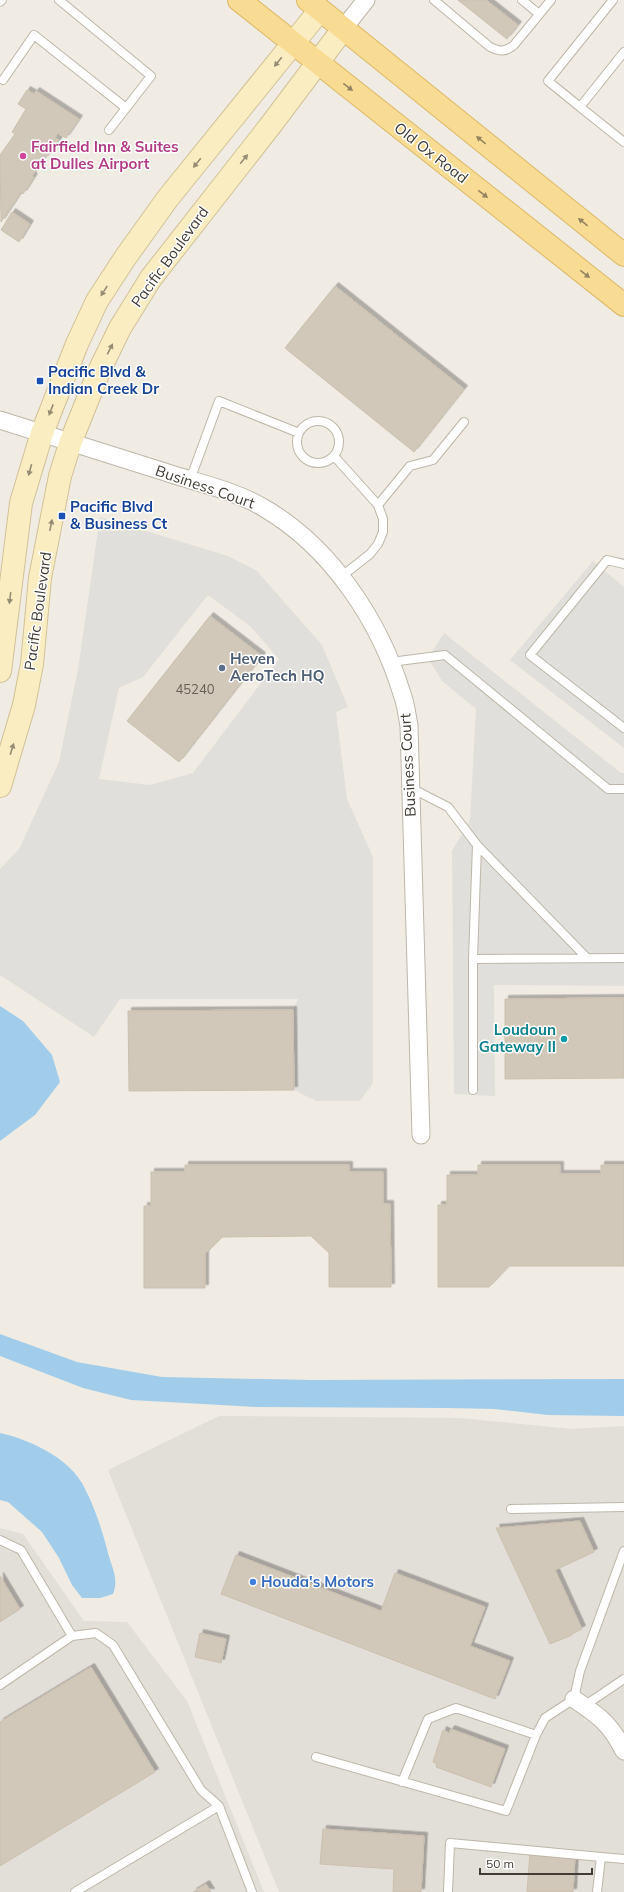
<svg xmlns="http://www.w3.org/2000/svg" width="624" height="1892" font-family="Mulish,sans-serif">
<style>
.industrial{fill:#e2ded8}
.parking{fill:#e1dfdb;fill-rule:evenodd}
.water{fill:#a1cdeb}
.building{fill:#d1c8b9;stroke:#ccc0ad;filter:url(#shadow)}
.lines{fill:none;stroke-linecap:round;stroke-linejoin:round}
.service-casing{stroke:#beb7a9;stroke-width:10}
.minor-casing{stroke:#beb7a9;stroke-width:19}
.secondary-casing{stroke:#d2c197;stroke-width:24}
.primary-casing{stroke:#dcb865;stroke-width:24}
.service{stroke:#fff;stroke-width:8}
.minor{stroke:#fff;stroke-width:17}
.secondary{stroke:#fbedc2;stroke-width:22}
.primary{stroke:#f9dc94;stroke-width:22}
.oneway{fill:#958c74}
.oneway2{fill:#94845f}
.hotel-dot{fill:#d1479c;stroke:#fff;stroke-width:1.5}
.transit-dot{fill:#1a4fb4;stroke:#fff;stroke-width:1.5}
.service-dot{fill:#5c6f8a;stroke:#fff;stroke-width:1.5}
.culture-dot{fill:#0f9aa8;stroke:#fff;stroke-width:1.5}
.shop-dot{fill:#3f7fe0;stroke:#fff;stroke-width:1.5}
.labels{text-anchor:middle;stroke-width:3;stroke-linejoin:round;paint-order:stroke}
.number-label{font-size:13px;fill:#665f55}
.hotel-label{font-size:15px;font-weight:bold;fill:#b23c85;stroke:#fff;text-anchor:start}
.street-label{font-size:15px;fill:#423c34;stroke:#fff}
.transit-label{font-size:15px;font-weight:bold;fill:#164399;stroke:#fff;text-anchor:start}
.service-label{font-size:15px;font-weight:bold;fill:#4e5e75;stroke:#fff;text-anchor:start}
.culture-label{font-size:15px;font-weight:bold;fill:#0d838f;stroke:#fff;text-anchor:end}
.shop-label{font-size:15px;font-weight:bold;fill:#366cbe;stroke:#fff;text-anchor:start}
</style>
<defs>
<filter id="shadow"><feDropShadow dx="3.5" dy="-3.5" stdDeviation="0" flood-color="#0004"/></filter>
</defs>
<rect width="100%" height="100%" fill="#f0ece3"/>
<path class="industrial" d="M 219,1416 L 460,1418 L 572,1429 L 624,1426 L 624,1892 L 279,1892 L 108,1470 Z
M 0,1528 L 23,1534 L 84,1621 L 127,1622 L 187,1701 L 264,1892 L 0,1892 Z"/>
<path class="parking" d="M 100,517 L 228,556 L 257,571 L 322,645 L 348,707 L 336,712 L 347,799 L 373,857 L 373,1083 L 360,1101 L 316,1101 L 294,1090 L 293,1010 L 298,999 L 120,999 L 94,1037 L 0,975 L 0,869 L 19,849 L 59,762 L 78,669 ZM 208,595 L 250,626 L 279,659 L 193,773 L 150,785 L 99,779 L 119,688 L 143,677 Z
M 593,561 L 624,587 L 624,748 L 510,660 Z
M 444,633 L 621,773 L 624,773 L 624,986 L 494,985 L 495,1096 L 454,1094 L 452,851 L 470,820 L 476,709 L 442,681 L 428,658 Z"/>
<path class="water" d="M 0,1006 L 23,1021 L 52,1055 L 60,1082 L 35,1115 L 0,1141 Z
M 0,1334 L 77,1362 L 162,1377 L 312,1380 L 624,1379 L 624,1416 L 548,1415 L 494,1409 L 447,1408 L 256,1407 L 131,1400 L 83,1388 L 0,1356 Z
M 0,1433 C 28,1439 67,1457 82,1483 C 94,1505 102,1529 108,1553 C 112,1568 119,1579 113,1594 L 100,1598 L 82,1598 L 72,1585 L 59,1558 L 42,1532 L 8,1502 L 0,1500 Z"/>
<path class="building" d="M 458,0 L 486,0 L 518,25 L 507,39 Z
M 27,90 L 34,94 L 36,91 L 79,119 L 66,138 L 58,133 L 55,138 L 59,140 L 48,156 L 46,155 L 32,176 L 34,177 L 23,194 L 21,192 L 1,222 L 0,155 L 15,134 L 12,132 L 26,109 L 18,104 Z
M 12,212 L 30,224 L 19,242 L 1,230 Z
M 335,286 L 464,389 L 414,452 L 285,348 Z
M 210,616 L 262,656 L 179,762 L 127,721 Z
M 624,998 L 624,1078 L 505,1079 L 505,999 Z
M 293,1010 L 294,1090 L 129,1091 L 128,1011 Z
M 185,1165 L 349,1165 L 349,1172 L 383,1172 L 383,1204 L 390,1204 L 391,1287 L 329,1287 L 329,1253 L 311,1236 L 222,1237 L 205,1254 L 205,1288 L 144,1288 L 144,1206 L 151,1206 L 151,1172 L 185,1172 Z
M 478,1165 L 560,1165 L 560,1174 L 601,1174 L 601,1165 L 624,1165 L 624,1266 L 509,1266 L 489,1287 L 438,1287 L 438,1205 L 447,1205 L 447,1175 L 478,1175 Z
M 580,1521 L 594,1552 L 555,1570 L 582,1629 L 572,1634 L 572,1635 L 550,1644 L 496,1528 Z
M 236,1555 L 381,1611 L 395,1573 L 485,1607 L 470,1646 L 510,1661 L 495,1699 L 221,1594 Z
M 0,1576 L 20,1609 L 0,1622 Z
M 200,1633 L 226,1639 L 221,1663 L 195,1657 Z
M 91,1667 L 155,1772 L 0,1866 L 0,1722 Z
M 451,1729 L 505,1749 L 491,1787 L 436,1767 L 437,1764 L 433,1762 L 443,1730 L 449,1733 Z
M 323,1829 L 424,1836 L 421,1892 L 393,1892 L 394,1869 L 320,1864 Z
M 530,1853 L 575,1856 L 573,1892 L 527,1892 Z
M 206,1884 L 211,1892 L 193,1892 Z"/>
<g class="lines">
<defs>
<path id="service" d="M 59,0 L 151,76 L 109,130
M 434,0 L 490,47 C 500,52 506,52 514,45 L 551,0
M 522,0 L 539,14
M 0,2 L 2,0
M 624,52 L 580,107 L 624,142
M 3,80 L 34,35 L 126,108
M 580,107 L 548,81 L 613,0
M297 442a21 21 0 1 1 42 0a21 21 0 1 1-42 0Z
M 334,456 L 378,505 L 383,519 L 383,532 L 378,544 L 370,554 L 342,576
M 190,480 L 219,401 L 299,433
M 378,505 L 410,466 L 433,460 L 464,422
M 624,564 L 607,560 L 530,655 L 624,728
M 391,662 L 445,655 L 608,789 L 624,789
M 411,788 L 448,807 L 477,845 L 587,958
M 473,959 L 624,958
M 473,1090 L 473,959 L 477,845
M 511,1509 L 624,1507
M 0,1540 L 21,1550 L 72,1636
M 0,1685 L 72,1636 L 96,1633 L 113,1645 L 201,1790 L 219,1806 L 252,1892
M 584,1706 L 624,1679
M 316,1757 L 506,1811 L 536,1735 L 545,1718 L 574,1699 L 580,1671 L 624,1551
M 402,1782 L 428,1719 L 456,1708 L 536,1735
M 75,1892 L 219,1806
M 448,1892 L 450,1843 L 601,1857
M 597,1892 L 601,1857 L 624,1859"/>
<path id="minor" d="M 343,29 L 366,0
M 0,420 C 55,437 110,455 165,472 C 198,483 234,490 264,508 C 331,547 380,621 402,694 C 406,704 407,715 409,726 L 421,1135
M 574,1699 C 599,1716 610,1723 624,1751"/>
<path id="secondary" d="M 0,671 L 21,503 L 42,433 L 77,344 L 97,301 L 125,258 L 168,198 L 320,10
M 0,786 L 24,705 L 32,664 L 40,578 L 60,476 L 71,441 L 100,369 L 120,328 L 151,278 L 270,126 L 343,29"/>
<path id="primary" d="M 239,0 L 624,305
M 308,0 L 624,255"/>
</defs>
<use href="#service" class="service-casing"/>
<use href="#minor" class="minor-casing"/>
<use href="#secondary" class="secondary-casing"/>
<use href="#primary" class="primary-casing"/>
<use href="#service" class="service"/>
<use href="#minor" class="minor"/>
<use href="#secondary" class="secondary"/>
<use href="#primary" class="primary"/>
</g>
<defs><path id="oneway-solid" d="M-6-.8H1V-3.2L6.5 0L1 3.2V.8H-6Z"/></defs>
<g class="oneway">
<use href="#oneway-solid" transform="translate(278 62) rotate(129)"/>
<use href="#oneway-solid" transform="translate(244 159) rotate(-51)"/>
<use href="#oneway-solid" transform="translate(197 163) rotate(129)"/>
<use href="#oneway-solid" transform="translate(104 291) rotate(123)"/>
<use href="#oneway-solid" transform="translate(110 349) rotate(-63)"/>
<use href="#oneway-solid" transform="translate(51 410) rotate(111)"/>
<use href="#oneway-solid" transform="translate(30 470) rotate(105)"/>
<use href="#oneway-solid" transform="translate(51 525) rotate(-78)"/>
<use href="#oneway-solid" transform="translate(10 598) rotate(97)"/>
<use href="#oneway-solid" transform="translate(12 749) rotate(-73)"/>
</g>
<g class="oneway2">
<use href="#oneway-solid" transform="translate(348 87) rotate(38)"/>
<use href="#oneway-solid" transform="translate(481 140) rotate(-141)"/>
<use href="#oneway-solid" transform="translate(483 194) rotate(38)"/>
<use href="#oneway-solid" transform="translate(583 222) rotate(-141)"/>
<use href="#oneway-solid" transform="translate(585 274) rotate(38)"/>
</g>
<circle class="hotel-dot" cx="23" cy="156" r="4"/>
<g class="transit-dot">
<rect x="36" y="377" width="8" height="8" rx="2"/>
<rect x="58" y="512" width="8" height="8" rx="2"/>
</g>
<circle class="service-dot" cx="222" cy="668" r="4"/>
<circle class="culture-dot" cx="564" cy="1039" r="4"/>
<circle class="shop-dot" cx="253" cy="1582" r="4"/>
<g class="labels">
<g class="number-label">
<text x="195" y="694">45240</text>
</g>
<g class="hotel-label">
<text x="31" y="152">Fairfield Inn &amp; Suites<tspan x="31" dy="17">at Dulles Airport</tspan></text>
</g>
<g class="street-label">
<text transform="translate(431 153) rotate(38)" y="5">Old Ox Road</text>
<text transform="translate(170 257) rotate(-54)" y="5">Pacific Boulevard</text>
<text transform="translate(205 487) rotate(19)" y="5">Business Court</text>
<text transform="translate(38 611) rotate(-82)" y="5">Pacific Boulevard</text>
<text transform="translate(408 765) rotate(-93)" y="5">Business Court</text>
</g>
<g class="transit-label">
<text x="48" y="377">Pacific Blvd &amp;<tspan x="48" dy="17">Indian Creek Dr</tspan></text>
<text x="70" y="512">Pacific Blvd<tspan x="70" dy="17">&amp; Business Ct</tspan></text>
</g>
<g class="service-label">
<text x="230" y="664">Heven<tspan x="230" dy="17">AeroTech HQ</tspan></text>
</g>
<g class="culture-label">
<text x="556" y="1035">Loudoun<tspan x="556" dy="17">Gateway II</tspan></text>
</g>
<g class="shop-label">
<text x="261" y="1587">Houda's Motors</text>
</g>
</g>
<path d="M480 1868v6h112v-6" fill="none" stroke="#423c34" stroke-width="2"/>
<text x="486" y="1868" font-size="12" fill="#423c34" stroke="#ffffff" stroke-width="3" paint-order="stroke">50 m</text>
</svg>
